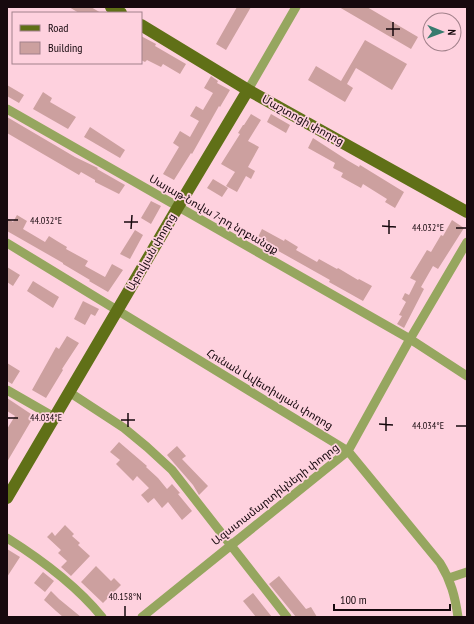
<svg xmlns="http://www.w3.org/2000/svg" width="474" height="624" font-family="'PT Sans Narrow','Noto Sans Armenian',sans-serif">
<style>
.building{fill:#cca09f}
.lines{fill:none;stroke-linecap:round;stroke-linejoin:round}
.minor{stroke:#96a65f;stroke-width:9}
.major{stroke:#607017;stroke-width:12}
.ticks{fill:none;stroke:#17090e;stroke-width:1.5}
.labels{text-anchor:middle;stroke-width:3.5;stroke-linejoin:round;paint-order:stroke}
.street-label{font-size:11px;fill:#17090e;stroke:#fed1de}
.ticks-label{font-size:10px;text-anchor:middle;fill:#17090e;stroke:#fed1de;stroke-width:3.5;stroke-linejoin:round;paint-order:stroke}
</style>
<rect width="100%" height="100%" fill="#fed1de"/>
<path class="building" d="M 69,7 L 91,7 L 101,13 L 79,13 Z
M 237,7 L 251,7 L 226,50 L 216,44 Z
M 339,7 L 367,7 L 418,37 L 411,49 Z
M 141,36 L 156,44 L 155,46 L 186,64 L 180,74 L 163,64 L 161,67 L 147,60 L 145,62 L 141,60 Z
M 365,40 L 407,64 L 392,90 L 356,68 L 347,84 L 353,88 L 345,102 L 308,80 L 316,66 L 341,81 Z
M 211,76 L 218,81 L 217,83 L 230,90 L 220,107 L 219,106 L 192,154 L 191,153 L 174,180 L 163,174 L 179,147 L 173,143 L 180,131 L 190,137 L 199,121 L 190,116 L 196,106 L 203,110 L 213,93 L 204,88 Z
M 7,85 L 24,95 L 19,103 L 7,96 Z
M 43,92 L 52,98 L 50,102 L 76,117 L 68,129 L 33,109 Z
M 251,114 L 261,120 L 248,141 L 259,147 L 248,167 L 255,171 L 251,179 L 246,176 L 237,192 L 226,186 L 235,172 L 221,164 L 240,134 L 238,133 L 243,125 L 244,125 Z
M 271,114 L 290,125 L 286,133 L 267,122 Z
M 7,117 L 75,157 L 98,168 L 97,169 L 125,185 L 119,194 L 95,182 L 95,180 L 81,172 L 79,175 L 7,133 Z
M 90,127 L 125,150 L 120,158 L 84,137 Z
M 313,138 L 347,160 L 359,167 L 360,165 L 404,192 L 395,208 L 385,202 L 387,199 L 363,184 L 361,188 L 341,177 L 343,173 L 333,168 L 335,163 L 308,148 Z
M 213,179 L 228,188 L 222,197 L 207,188 Z
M 151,201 L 161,206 L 151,224 L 141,218 Z
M 17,215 L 27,221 L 23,229 L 45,242 L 49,236 L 57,241 L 67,247 L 66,249 L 88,261 L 85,266 L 105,277 L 112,264 L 123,270 L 108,292 L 89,281 L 90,280 L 63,264 L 63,263 L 7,231 L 7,218 L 13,222 Z
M 452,220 L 464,228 L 438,269 L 433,266 L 421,287 L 424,289 L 404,328 L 397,324 L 402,316 L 399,315 L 406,302 L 402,299 L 405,293 L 409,295 L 416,281 L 410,278 L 427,250 L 431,252 L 441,235 L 443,236 Z
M 262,229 L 284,241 L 285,239 L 298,247 L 296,250 L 317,262 L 319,259 L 337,269 L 338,268 L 358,280 L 359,279 L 372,286 L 363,301 L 329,282 L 330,280 L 257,239 Z
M 135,230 L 143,235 L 130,259 L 120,254 Z
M 7,267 L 20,275 L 13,286 L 7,282 Z
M 33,281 L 59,297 L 53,308 L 27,291 Z
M 83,301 L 99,309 L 95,316 L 91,314 L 85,325 L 74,319 Z
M 67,336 L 79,343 L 62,369 L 63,370 L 46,398 L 32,390 L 56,347 L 59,349 Z
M 7,363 L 20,371 L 12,384 L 7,381 Z
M 7,398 L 34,416 L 7,462 L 7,429 L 15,416 L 7,411 Z
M 119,442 L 147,466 L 146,467 L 158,478 L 167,489 L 172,484 L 180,493 L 178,494 L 192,511 L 182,520 L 168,502 L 162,508 L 154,498 L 148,503 L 141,495 L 149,488 L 137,476 L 133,481 L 116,464 L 120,460 L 110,452 Z
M 177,446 L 186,456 L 182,459 L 208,486 L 199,495 L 193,485 L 167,455 Z
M 65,525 L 74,534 L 72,536 L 80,543 L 78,545 L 90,556 L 71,576 L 61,567 L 67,561 L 58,553 L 61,550 L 47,537 L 52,532 L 55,536 Z
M 7,549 L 20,557 L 7,577 Z
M 96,566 L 111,581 L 114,578 L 121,585 L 103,603 L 81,582 Z
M 43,572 L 54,581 L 45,592 L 34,583 Z
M 279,576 L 306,609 L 311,607 L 317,617 L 296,617 L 269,584 Z
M 51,591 L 59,599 L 81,617 L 63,617 L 56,611 L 44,600 Z
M 253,593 L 264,607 L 272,617 L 256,617 L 243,601 Z"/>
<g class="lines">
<path class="minor" d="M 248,90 L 296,7
M 7,109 L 410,339 L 467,376
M 7,243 L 348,451 L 440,563 C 451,581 455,596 458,617
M 7,390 L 54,417
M 69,392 L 124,428 L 147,447 L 172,470 L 287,617
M 7,538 C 42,560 76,585 102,617
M 449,578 L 467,572
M 142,617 L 348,451 L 410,339 L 467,242"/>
<path class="major" d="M 111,7 L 121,13
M 141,25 L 248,90 L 467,212
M 7,498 L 178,207 L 248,90"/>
</g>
<path class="ticks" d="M 386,29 L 400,29M 393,36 L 393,22M 8,220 L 18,220M 124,222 L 138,222M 382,226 L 396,227M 456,228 L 466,228M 131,229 L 132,215M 389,234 L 389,220M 8,418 L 18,418M 121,420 L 135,420M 379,424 L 393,425M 456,426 L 466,426M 128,427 L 128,413M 386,431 L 386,417M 125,616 L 125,606"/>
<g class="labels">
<g class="street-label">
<text transform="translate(303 120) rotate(29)" y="4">Մաշտոցի փողոց</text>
<text transform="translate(214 214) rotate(30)" y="4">Սայաթ-Նովա 7-րդ նրբանցք</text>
<text transform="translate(151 252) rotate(-60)" y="4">Աբովյան փողոց</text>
<text transform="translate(270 389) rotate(31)" y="4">Հունան Ավետիսյան փողոց</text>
<text transform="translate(275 494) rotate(-38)" y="4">Ազատամարտիկների փողոց</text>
</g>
</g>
<g class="ticks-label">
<text x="46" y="224">44.032°E</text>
<text x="428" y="231">44.032°E</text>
<text x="46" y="421">44.034°E</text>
<text x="428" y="429">44.034°E</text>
<text x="125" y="600">40.158°N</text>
</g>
<rect width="474" height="624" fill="none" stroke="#17090e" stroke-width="16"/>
<rect x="12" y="12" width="130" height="52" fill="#fed1de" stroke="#a2818b"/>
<rect x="20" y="25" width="20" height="6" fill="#607017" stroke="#a2818b"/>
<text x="48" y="32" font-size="12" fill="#17090e">Road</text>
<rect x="20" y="42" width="20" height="12" fill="#cca09f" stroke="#a2818b"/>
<text x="48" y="52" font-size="12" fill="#17090e">Building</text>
<g transform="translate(442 32) rotate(91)"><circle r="19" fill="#fed1de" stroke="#a2818b"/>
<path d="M0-3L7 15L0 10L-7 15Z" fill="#377b6e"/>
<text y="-6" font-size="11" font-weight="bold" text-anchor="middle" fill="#17090e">N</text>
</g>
<path d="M334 604v6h116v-6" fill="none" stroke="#17090e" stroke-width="2"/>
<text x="340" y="604" font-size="12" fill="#17090e" stroke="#fed1de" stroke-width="3" paint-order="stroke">100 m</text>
</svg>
